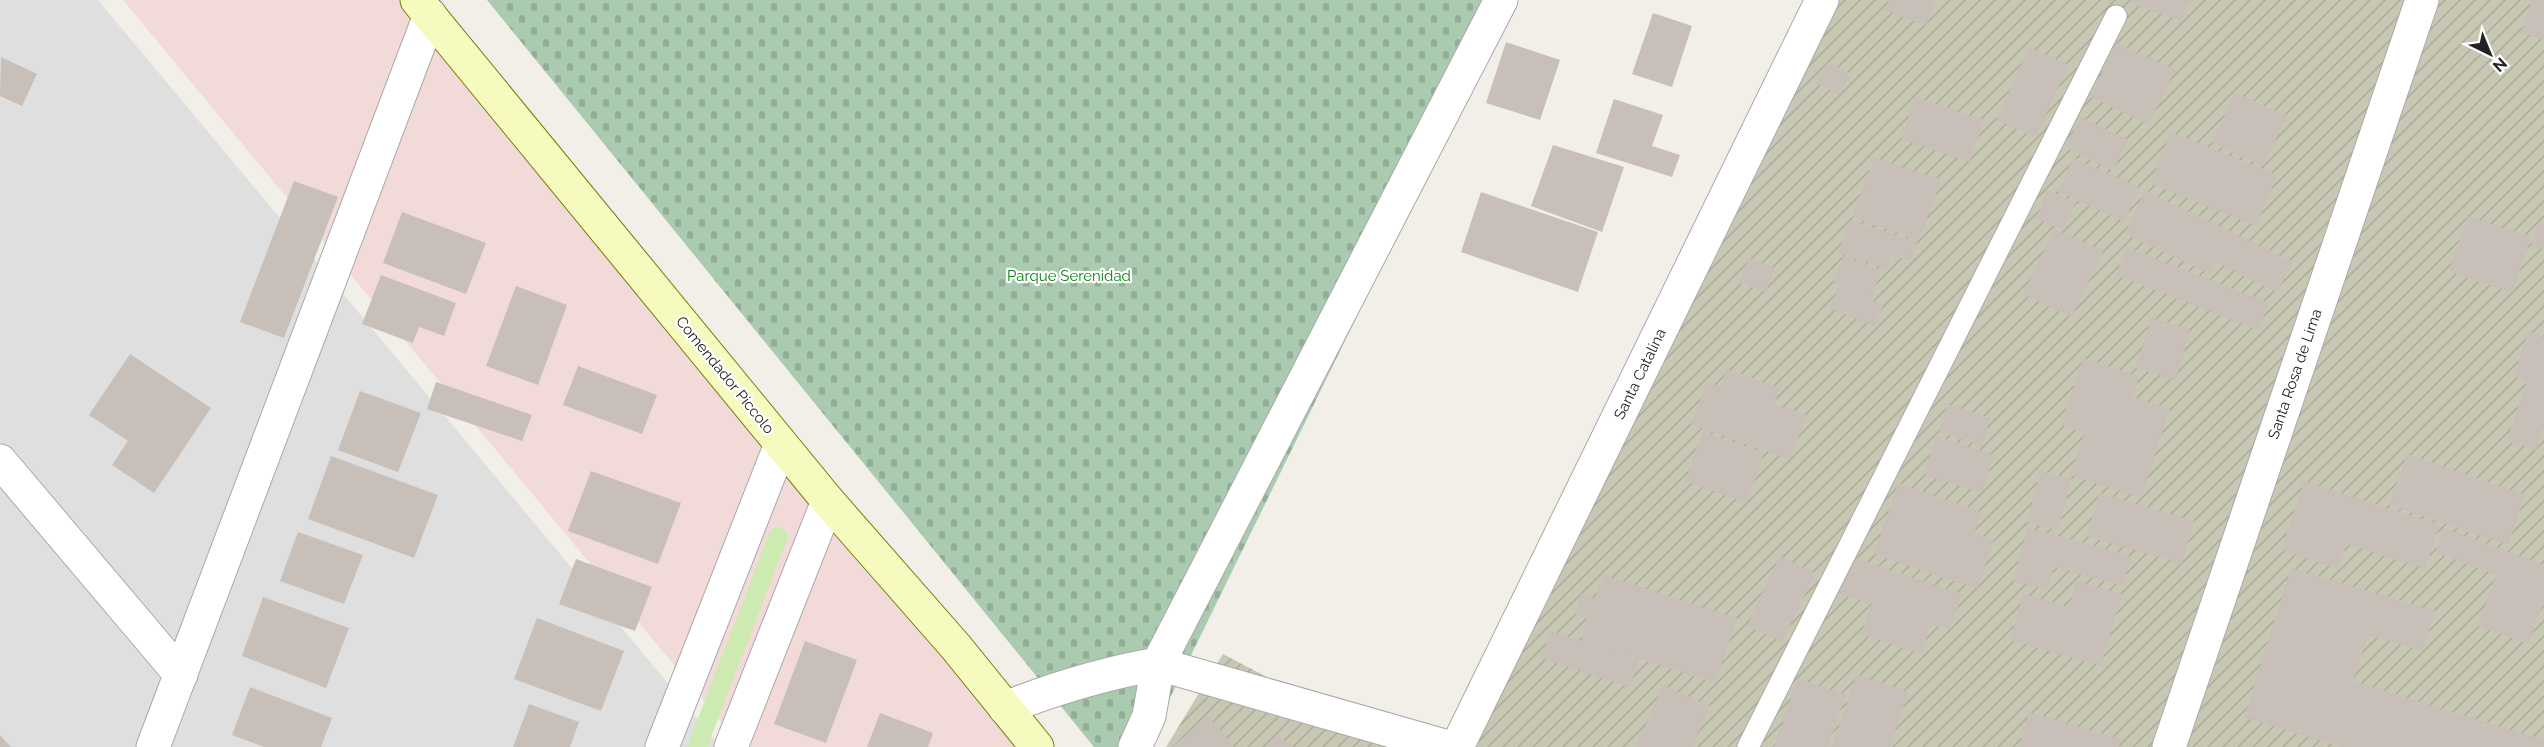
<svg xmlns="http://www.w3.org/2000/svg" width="2544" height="747" font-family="Raleway,sans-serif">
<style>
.residential{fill:#e0dfdf}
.commercial{fill:#f2dad9}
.construction{fill:url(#construction-furrows)}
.grass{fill:#cdebb0}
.cemetery{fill:url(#cemetery-stones)}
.building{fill:#c7bfb8}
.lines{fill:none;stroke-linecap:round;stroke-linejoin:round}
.lane-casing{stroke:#a9a9a9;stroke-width:23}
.street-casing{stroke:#a9a9a9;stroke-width:35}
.secondary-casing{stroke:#707d05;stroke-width:35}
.lane{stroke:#fff;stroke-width:21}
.street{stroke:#fff;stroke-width:33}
.secondary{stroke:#f7fabf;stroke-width:33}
.labels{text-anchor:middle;stroke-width:4.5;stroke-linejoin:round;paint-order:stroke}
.park-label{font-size:15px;fill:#0c8416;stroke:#fff}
.street-label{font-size:15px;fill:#222;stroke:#fff}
</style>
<defs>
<pattern id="construction-furrows" width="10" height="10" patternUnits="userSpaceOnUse" patternTransform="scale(1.5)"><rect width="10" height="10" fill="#c7c7b4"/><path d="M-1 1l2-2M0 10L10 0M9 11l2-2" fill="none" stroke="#abab9a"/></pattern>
<pattern id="cemetery-stones" width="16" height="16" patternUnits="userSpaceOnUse" patternTransform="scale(1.5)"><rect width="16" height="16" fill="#aacbaf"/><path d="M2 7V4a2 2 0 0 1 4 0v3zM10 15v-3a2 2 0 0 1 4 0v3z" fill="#92ae96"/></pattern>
</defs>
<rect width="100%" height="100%" fill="#f2efe9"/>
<path class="residential" d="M 0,0 L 98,0 L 721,747 L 0,747 Z"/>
<path class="commercial" d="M 123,0 L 410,0 L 1023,747 L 742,747 Z"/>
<path class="construction" d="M 1831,0 L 2544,0 L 2544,747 L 1451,747 Z
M 1223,654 L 1400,747 L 1166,747 Z"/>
<path class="grass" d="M 776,526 L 786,530 L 788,537 L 707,747 L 687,747 L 770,531 Z"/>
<path class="cemetery" d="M 487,0 L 1512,0 L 1146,747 L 1094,747 Z"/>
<path class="building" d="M 1889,0 L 1936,0 L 1926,26 L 1885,10 Z
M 2133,0 L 2190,0 L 2182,21 L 2132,4 Z
M 2532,0 L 2544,0 L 2544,40 L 2521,32 Z
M 1653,13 L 1692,26 L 1672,87 L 1632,74 Z
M 1506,42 L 1560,60 L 1540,120 L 1486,103 Z
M 2116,43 L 2175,70 L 2149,125 L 2091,97 Z
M 2029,47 L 2068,65 L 2036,137 L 1996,120 Z
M 1,57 L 37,74 L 22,106 L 0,96 Z
M 1827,62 L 1851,74 L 1840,95 L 1816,83 Z
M 2235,93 L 2287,116 L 2263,166 L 2212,143 Z
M 1915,97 L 1984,120 L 1970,162 L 1901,139 Z
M 1614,99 L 1663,115 L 1652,146 L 1680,155 L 1672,177 L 1596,153 Z
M 2081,117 L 2128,140 L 2113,171 L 2066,148 Z
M 2171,132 L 2277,175 L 2256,226 L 2150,183 Z
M 1553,145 L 1624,167 L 1602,232 L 1531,206 Z
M 1874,157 L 1941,180 L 1919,241 L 1852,217 Z
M 2073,158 L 2140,188 L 2124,222 L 2058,191 Z
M 294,181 L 338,197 L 284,338 L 240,322 Z
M 2048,190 L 2076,203 L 2063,230 L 2036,218 Z
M 2145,190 L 2293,262 L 2277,292 L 2216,262 L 2210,274 L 2125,234 Z
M 1481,192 L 1598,232 L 1578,292 L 1461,252 Z
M 402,212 L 486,243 L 466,294 L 383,263 Z
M 2468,216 L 2531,237 L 2512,293 L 2449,271 Z
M 1850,220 L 1917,242 L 1910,261 L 1891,256 L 1887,269 L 1838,253 Z
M 2538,224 L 2544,226 L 2544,250 L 2531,246 Z
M 2054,229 L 2103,251 L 2072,317 L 2023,294 Z
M 2126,247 L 2269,303 L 2258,330 L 2116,275 Z
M 1843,256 L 1881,270 L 1870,300 L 1883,305 L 1875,326 L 1830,309 L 1839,285 L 1833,283 Z
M 1748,258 L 1775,268 L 1766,292 L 1739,283 Z
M 381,275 L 456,303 L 444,336 L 419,327 L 413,343 L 362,324 Z
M 516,286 L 567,305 L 538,385 L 486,366 Z
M 2151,318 L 2190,329 L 2176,380 L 2136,368 Z
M 2528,332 L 2544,337 L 2544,425 L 2536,450 L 2507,441 L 2527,380 L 2514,376 Z
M 130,354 L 211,408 L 154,493 L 112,465 L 128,441 L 89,415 Z
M 2083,358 L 2139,376 L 2133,397 L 2170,409 L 2141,498 L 2070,475 L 2084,433 L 2061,425 Z
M 578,366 L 657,395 L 642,434 L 563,405 Z
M 1727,369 L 1780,388 L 1774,404 L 1807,415 L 1790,459 L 1691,425 L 1707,383 L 1721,387 Z
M 436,382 L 532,415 L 522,441 L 427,409 Z
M 360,391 L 421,413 L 398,472 L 338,450 Z
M 1947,404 L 1990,418 L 1982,446 L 1939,432 Z
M 1703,431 L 1764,453 L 1747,503 L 1685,481 Z
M 1936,436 L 1994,455 L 1982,493 L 1924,475 Z
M 2407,454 L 2525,495 L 2508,545 L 2389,505 Z
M 331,456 L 438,495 L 414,558 L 308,519 Z
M 591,471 L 681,503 L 658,564 L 568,531 Z
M 2040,471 L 2072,479 L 2058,530 L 2027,523 Z
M 2304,481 L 2440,525 L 2425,569 L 2347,544 L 2338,569 L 2281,550 Z
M 1898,483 L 1982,512 L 1974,533 L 1994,540 L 1977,589 L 1874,554 Z
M 2099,493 L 2194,521 L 2182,564 L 2087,536 Z
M 2028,528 L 2131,556 L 2123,586 L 2054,567 L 2047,590 L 2013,581 Z
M 2444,528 L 2544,565 L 2544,601 L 2528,644 L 2478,626 L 2496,575 L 2435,552 Z
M 298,532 L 363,555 L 344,604 L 280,581 Z
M 1846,555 L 1962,594 L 1949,630 L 1931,624 L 1921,654 L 1861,634 L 1872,604 L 1833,592 Z
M 1780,556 L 1815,573 L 1782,642 L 1747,626 Z
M 576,559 L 652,587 L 635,631 L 559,604 Z
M 2291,568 L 2435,611 L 2423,651 L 2368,635 L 2353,681 L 2544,740 L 2544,747 L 2341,747 L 2244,717 Z
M 1603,575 L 1737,618 L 1715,683 L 1606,648 L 1639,660 L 1630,687 L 1541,658 L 1550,631 L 1581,641 L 1588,619 L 1574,614 L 1581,594 L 1595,598 Z
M 2077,581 L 2122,594 L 2101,666 L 2010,640 L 2023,594 L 2069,607 Z
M 263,597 L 349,628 L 326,688 L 242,656 Z
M 537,618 L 624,651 L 601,711 L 514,679 Z
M 805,641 L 857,660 L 826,743 L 774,724 Z
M 1857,674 L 1908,692 L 1890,747 L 1832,747 Z
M 1798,678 L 1846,695 L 1828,747 L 1774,747 Z
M 1663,685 L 1710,706 L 1692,747 L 1636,747 Z
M 250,687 L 332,718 L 321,747 L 264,747 L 232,735 Z
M 529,704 L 579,722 L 570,747 L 513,747 Z
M 2029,712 L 2121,739 L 2119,747 L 2019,747 Z
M 880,713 L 933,733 L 928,747 L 867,747 Z
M 1208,716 L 1234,747 L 1172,747 Z
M 0,735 L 11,747 L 0,747 Z
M 1276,735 L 1293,747 L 1269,747 Z"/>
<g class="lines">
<defs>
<path id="lane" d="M 1748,747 L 2116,16"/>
<path id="street" d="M 0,461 L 181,675
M 1005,708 C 1056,688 1105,673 1158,664 L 1448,747
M 153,747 L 430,15
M 662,747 L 781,444
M 731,747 L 828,501
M 1135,747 L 1149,716 L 1158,664 L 1501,0
M 1457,747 L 1822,0
M 2169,747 L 2422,0"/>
<path id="secondary" d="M 417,0 L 828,501 L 956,647 L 1037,747"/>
</defs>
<use href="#lane" class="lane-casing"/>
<use href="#street" class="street-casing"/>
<use href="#secondary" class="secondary-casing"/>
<use href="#lane" class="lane"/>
<use href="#street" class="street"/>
<use href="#secondary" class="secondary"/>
</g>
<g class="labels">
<g class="park-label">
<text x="1069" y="281">Parque Serenidad</text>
</g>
<g class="street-label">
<text transform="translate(1640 374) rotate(-64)" y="5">Santa Catalina</text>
<text transform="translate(2295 374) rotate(-71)" y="5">Santa Rosa de Lima</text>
<text transform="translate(725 375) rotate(51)" y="5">Comendador Piccolo</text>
</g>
</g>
<g transform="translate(2490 54) rotate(137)" stroke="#ffffff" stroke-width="4.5" paint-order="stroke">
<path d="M0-4.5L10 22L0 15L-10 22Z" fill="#222222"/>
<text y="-9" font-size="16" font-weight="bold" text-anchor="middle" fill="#222222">N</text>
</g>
</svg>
